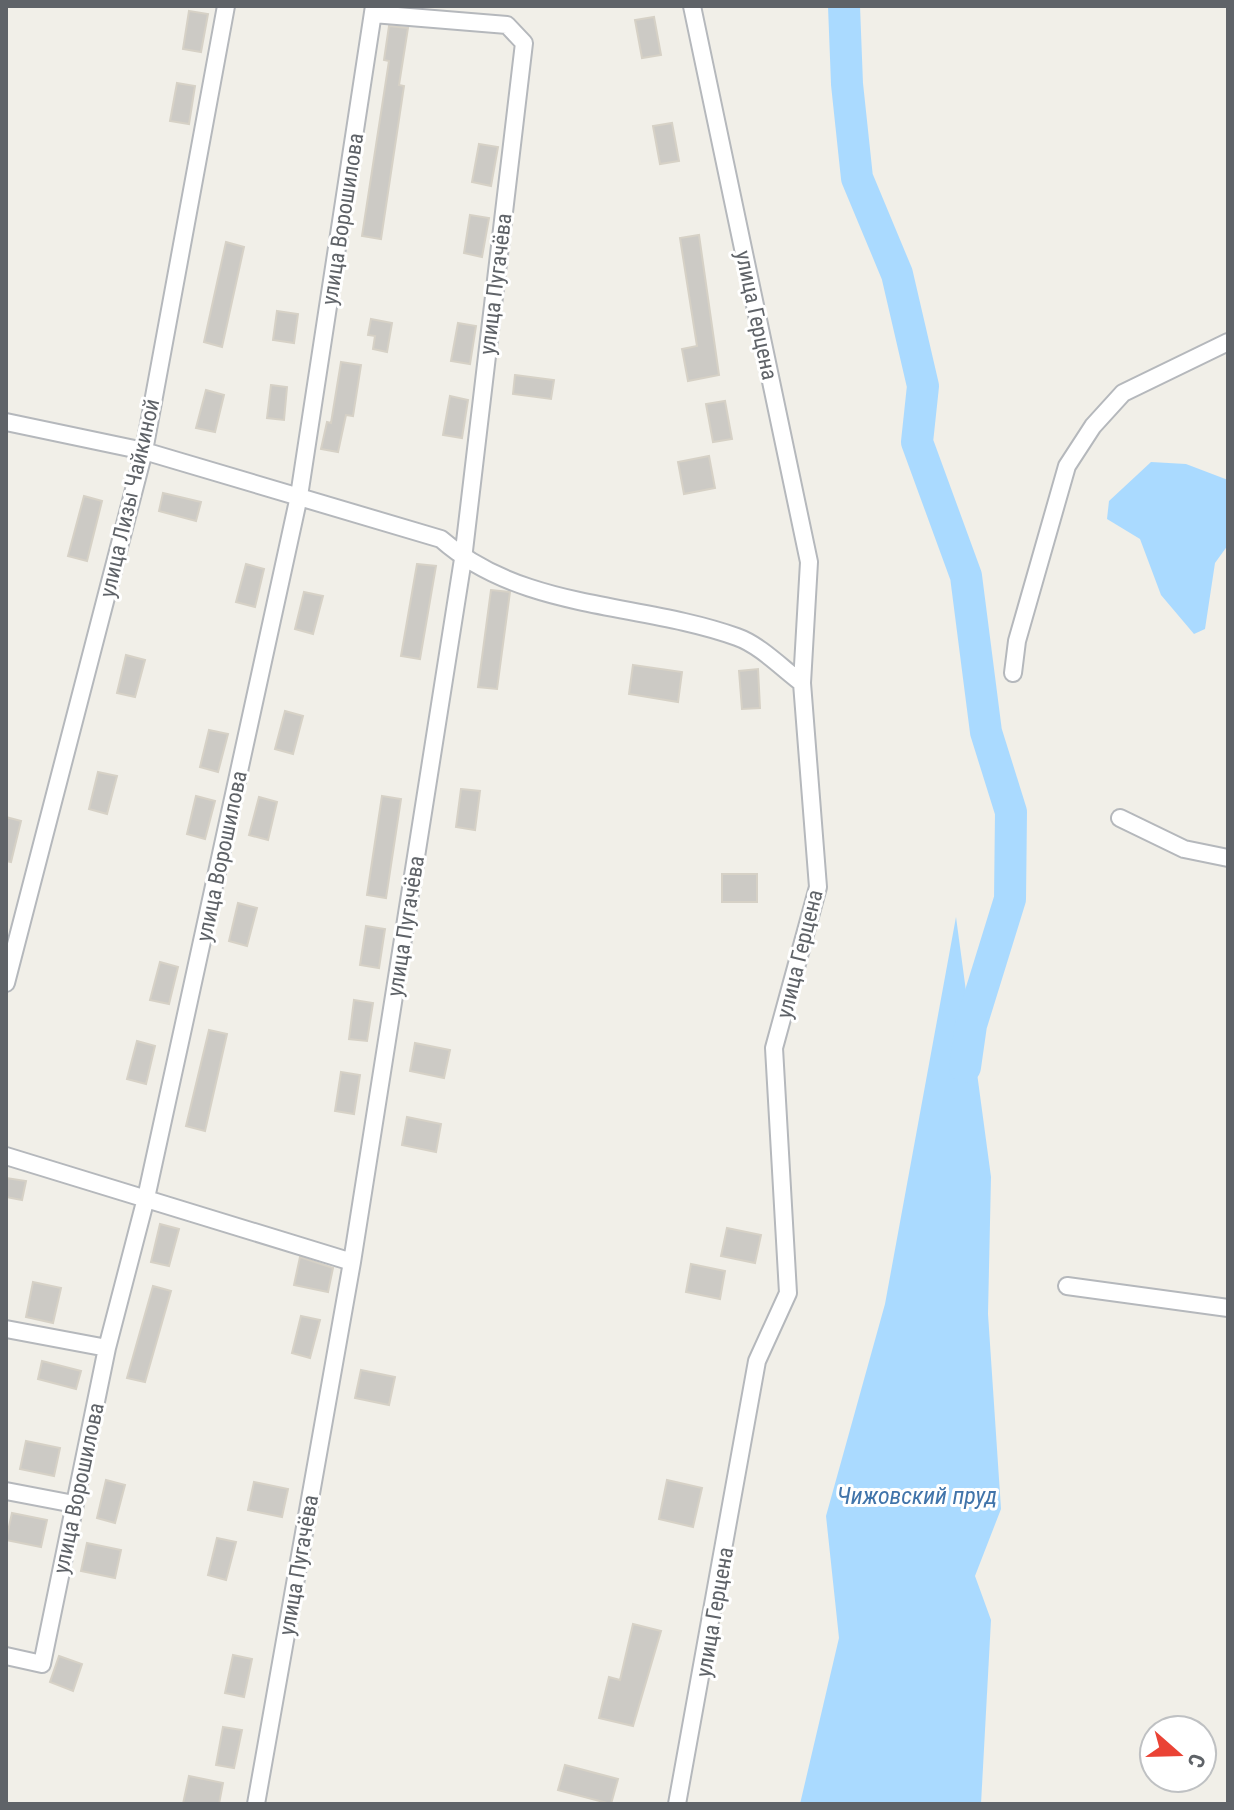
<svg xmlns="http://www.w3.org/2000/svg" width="1234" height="1810" font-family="'Roboto Condensed',sans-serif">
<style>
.water{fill:#aadaff}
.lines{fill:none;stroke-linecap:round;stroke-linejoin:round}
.river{stroke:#aadaff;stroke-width:32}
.building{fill:#cccac5;stroke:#d6d1c6;stroke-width:2}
.street-casing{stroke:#b5b8bc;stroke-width:20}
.street{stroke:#fff;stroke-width:16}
.labels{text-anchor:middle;stroke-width:6;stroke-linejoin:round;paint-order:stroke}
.street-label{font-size:22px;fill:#5f6368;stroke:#fff}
.water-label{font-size:24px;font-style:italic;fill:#4174aa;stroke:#fff}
</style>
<rect width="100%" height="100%" fill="#f1efe8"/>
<path class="water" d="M 1151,462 L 1186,464 L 1228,480 L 1228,545 L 1215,563 L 1205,629 L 1194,634 L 1161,595 L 1140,539 L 1107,519 L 1109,501 Z
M 956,917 L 991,1177 L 988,1314 L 1001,1509 L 975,1576 L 991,1620 L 981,1804 L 800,1804 L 839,1638 L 826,1516 L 885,1304 Z"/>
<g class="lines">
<path class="river" d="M 844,6 L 847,84 L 857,178 L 897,274 L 923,386 L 917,442 L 966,576 L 986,732 L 1011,812 L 1010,899 L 971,1025 L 965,1067"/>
</g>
<path class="building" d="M 189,11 L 208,14 L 201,52 L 183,49 Z
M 654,17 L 661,55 L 642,58 L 635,20 Z
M 389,26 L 408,28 L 399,85 L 404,86 L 381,239 L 362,236 L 389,61 L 384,60 Z
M 177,83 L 195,86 L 189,124 L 170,121 Z
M 672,123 L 679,161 L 660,164 L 653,126 Z
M 479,144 L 498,147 L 491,186 L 472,182 Z
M 470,215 L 489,218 L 482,257 L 464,253 Z
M 699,235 L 719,375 L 688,381 L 682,349 L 697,346 L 680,238 Z
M 226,242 L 244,247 L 222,347 L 204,342 Z
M 277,311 L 298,314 L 294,343 L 273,340 Z
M 371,319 L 392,323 L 387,352 L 373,349 L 375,336 L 368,335 Z
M 458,323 L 476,326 L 470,364 L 451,361 Z
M 341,362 L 361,365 L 353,416 L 346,415 L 338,452 L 321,449 L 327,422 L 331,423 Z
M 515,375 L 554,380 L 551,399 L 513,394 Z
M 271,385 L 287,387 L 284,420 L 267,418 Z
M 206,390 L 224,395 L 215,432 L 196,428 Z
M 450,396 L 468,400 L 462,438 L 443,435 Z
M 725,401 L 732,439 L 713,442 L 706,404 Z
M 709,456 L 715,488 L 684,494 L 678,462 Z
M 163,493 L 201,502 L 196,521 L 159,511 Z
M 84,496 L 102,501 L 87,561 L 68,556 Z
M 246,564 L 264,569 L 255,607 L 236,602 Z
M 417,564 L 436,566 L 420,659 L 401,656 Z
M 491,590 L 510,592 L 497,689 L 478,687 Z
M 304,592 L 323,596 L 313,634 L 295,629 Z
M 126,655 L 145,660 L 135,697 L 117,693 Z
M 633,665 L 682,672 L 678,702 L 629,694 Z
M 758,669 L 760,708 L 742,709 L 739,671 Z
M 285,711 L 303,716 L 293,754 L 275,749 Z
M 209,730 L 228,734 L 218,772 L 200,767 Z
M 98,772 L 117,776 L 107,814 L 89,809 Z
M 461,789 L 480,791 L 475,830 L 456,827 Z
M 196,796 L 215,801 L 205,839 L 187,834 Z
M 382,796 L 401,799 L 386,898 L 367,895 Z
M 259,797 L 277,802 L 268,840 L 249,835 Z
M 6,817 L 21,821 L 11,862 L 6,861 Z
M 722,874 L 757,874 L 757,902 L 722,902 Z
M 238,903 L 257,908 L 247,946 L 229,941 Z
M 366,926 L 385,929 L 379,968 L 360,965 Z
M 160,962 L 178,967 L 169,1004 L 150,1000 Z
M 354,1000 L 373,1003 L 367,1041 L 349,1039 Z
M 209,1030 L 227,1034 L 205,1131 L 186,1126 Z
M 137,1041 L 155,1046 L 146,1084 L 127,1079 Z
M 415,1043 L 450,1050 L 444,1078 L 410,1071 Z
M 341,1072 L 360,1075 L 354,1114 L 335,1111 Z
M 407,1117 L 441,1124 L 436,1152 L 402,1145 Z
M 6,1178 L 26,1181 L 22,1200 L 6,1197 Z
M 160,1224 L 179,1229 L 169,1266 L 151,1262 Z
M 727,1228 L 761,1235 L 755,1263 L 721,1256 Z
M 300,1257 L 333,1268 L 328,1292 L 294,1285 Z
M 691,1264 L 725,1271 L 720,1299 L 686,1292 Z
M 33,1282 L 61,1288 L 53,1323 L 26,1317 Z
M 153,1286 L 171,1291 L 145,1382 L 127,1378 Z
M 301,1316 L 320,1320 L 310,1358 L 292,1353 Z
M 42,1361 L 81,1371 L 76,1389 L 38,1379 Z
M 361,1370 L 395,1377 L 389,1405 L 355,1398 Z
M 26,1441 L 60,1448 L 54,1476 L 20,1469 Z
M 106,1480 L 125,1485 L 115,1523 L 97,1518 Z
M 667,1480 L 702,1488 L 693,1527 L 659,1519 Z
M 254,1482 L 288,1489 L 282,1517 L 248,1510 Z
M 12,1513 L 47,1520 L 41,1547 L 6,1540 Z
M 217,1538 L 236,1542 L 226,1580 L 208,1575 Z
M 87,1543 L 121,1550 L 115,1578 L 81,1571 Z
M 633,1624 L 661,1631 L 633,1726 L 599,1718 L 609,1677 L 620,1680 Z
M 233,1655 L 252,1659 L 244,1697 L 225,1693 Z
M 59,1656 L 82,1664 L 73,1691 L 50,1682 Z
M 223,1727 L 242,1730 L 234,1768 L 216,1765 Z
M 565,1765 L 618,1779 L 611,1804 L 558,1790 Z
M 189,1776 L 223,1783 L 219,1804 L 183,1804 Z"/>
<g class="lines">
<defs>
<path id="street" d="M 6,422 L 144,451 L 441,539 C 522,611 640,602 737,637 C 760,645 783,669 802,683
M 1013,673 L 1017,641 L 1067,466 L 1093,426 L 1123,393 L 1228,342
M 1120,818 L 1184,849 L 1228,858
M 6,983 L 144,451 L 226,6
M 6,1156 L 352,1262
M 1067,1286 L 1228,1308
M 6,1329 L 107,1348
M 6,1491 L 74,1504
M 6,1656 L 42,1664 L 107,1348 L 146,1198 L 299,496 L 374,6
M 256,1804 L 352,1262 L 463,559 L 524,43 L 507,25 L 373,14
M 677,1804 L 757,1361 L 788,1293 L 774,1048 L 818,887 L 802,683 L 809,562 L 692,6"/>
</defs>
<use href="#street" class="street-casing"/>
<use href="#street" class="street"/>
</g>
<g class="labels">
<g class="street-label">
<text transform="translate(342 219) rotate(-81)" y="8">улица Ворошилова</text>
<text transform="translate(495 284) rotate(-83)" y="8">улица Пугачёва</text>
<text transform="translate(757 315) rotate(78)" y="8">улица Герцена</text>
<text transform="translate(129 498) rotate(-77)" y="8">улица Лизы Чайкиной</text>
<text transform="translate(221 856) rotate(-78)" y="8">улица Ворошилова</text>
<text transform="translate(405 926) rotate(-81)" y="8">улица Пугачёва</text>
<text transform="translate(799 954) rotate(-76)" y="8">улица Герцена</text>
<text transform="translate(78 1488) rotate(-78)" y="8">улица Ворошилова</text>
<text transform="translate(298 1565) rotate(-80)" y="8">улица Пугачёва</text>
<text transform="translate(714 1612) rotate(-80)" y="8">улица Герцена</text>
</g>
<g class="water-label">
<text x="917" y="1504">Чижовский пруд</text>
</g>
</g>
<rect width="1234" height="1810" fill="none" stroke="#5f6368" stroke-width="16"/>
<g transform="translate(1178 1754) rotate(110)"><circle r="38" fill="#ffffff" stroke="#bfc1c3" stroke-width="2"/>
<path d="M0-6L14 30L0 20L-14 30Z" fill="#ea4335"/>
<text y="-12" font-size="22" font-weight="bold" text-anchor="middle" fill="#5f6368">С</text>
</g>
</svg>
